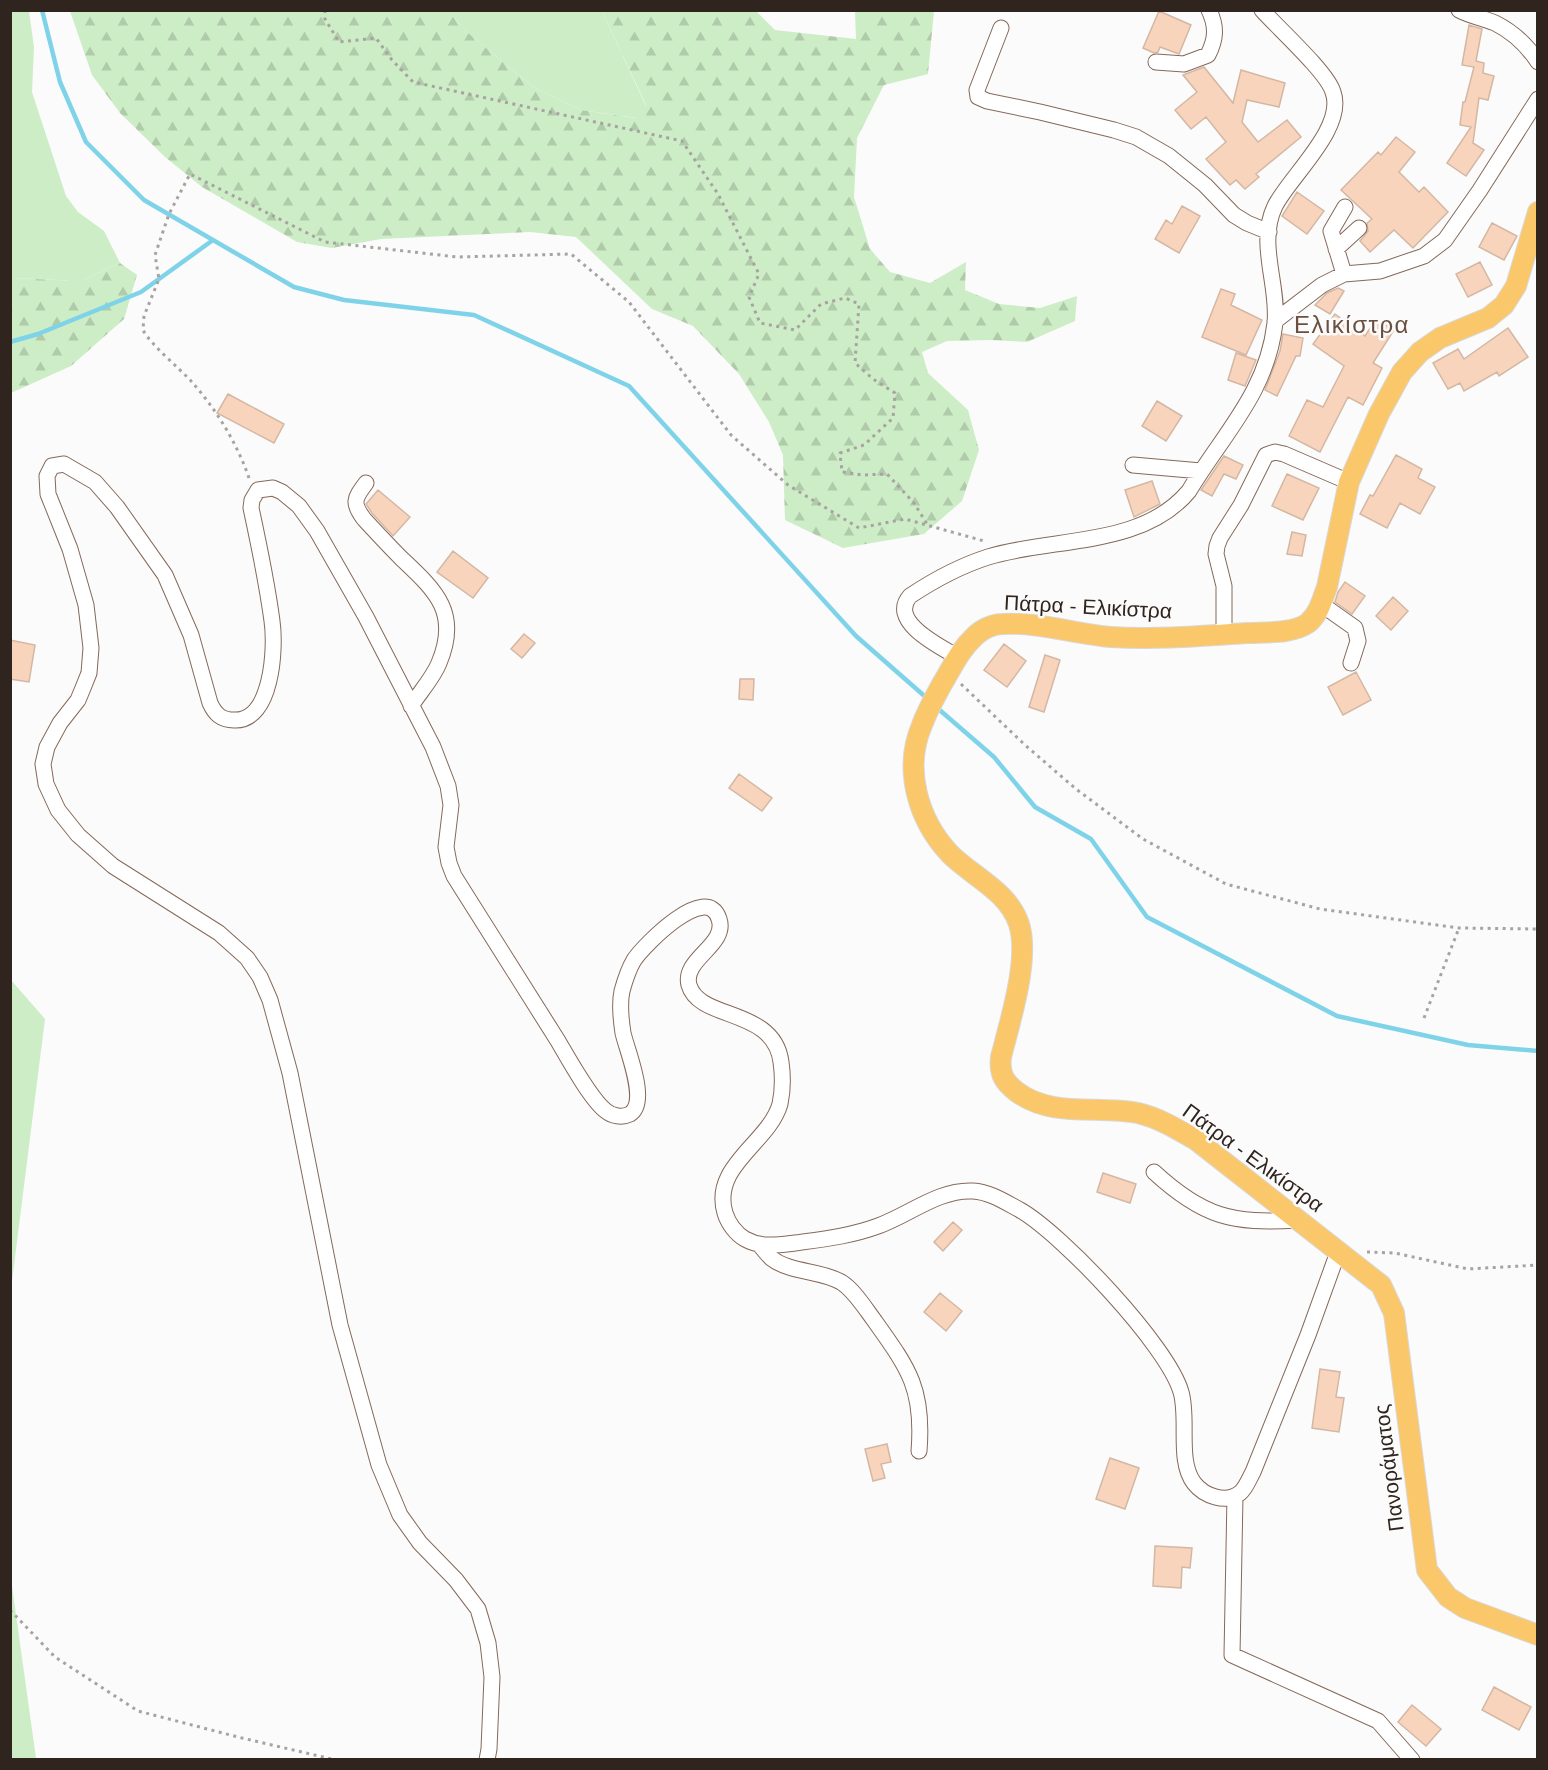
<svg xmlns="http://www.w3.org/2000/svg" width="1548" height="1770" font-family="Helvetica,sans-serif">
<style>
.grass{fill:#cdedc7}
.forest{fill:url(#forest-firs)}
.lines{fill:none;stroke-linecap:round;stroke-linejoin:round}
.stream{stroke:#7fd3e9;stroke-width:4.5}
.building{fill:#f8d4bc;stroke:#d4b7a3;stroke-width:1.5}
.minor-casing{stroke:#856959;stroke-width:17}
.major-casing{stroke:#dad8d6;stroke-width:22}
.path{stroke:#a8a3a1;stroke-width:3;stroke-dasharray:3 4.5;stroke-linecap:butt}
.minor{stroke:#fff;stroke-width:15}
.major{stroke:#fac76b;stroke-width:20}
.labels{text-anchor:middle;stroke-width:5;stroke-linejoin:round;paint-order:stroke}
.street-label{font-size:21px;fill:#30241e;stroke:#fbfbfb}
.quarter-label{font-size:24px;letter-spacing:1.5px;fill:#6a4f40;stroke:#fbfbfb}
</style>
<defs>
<pattern id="forest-firs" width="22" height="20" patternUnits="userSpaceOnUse" patternTransform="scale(1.5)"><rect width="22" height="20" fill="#cdedc7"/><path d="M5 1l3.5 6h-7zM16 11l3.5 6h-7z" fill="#b0cbaa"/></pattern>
</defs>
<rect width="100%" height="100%" fill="#fbfbfb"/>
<path class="grass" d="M 11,11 L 29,11 L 34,47 L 32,92 L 66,196 L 78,212 L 104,231 L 120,263 L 81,281 L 11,278 Z
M 448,11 L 602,11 L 646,106 L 637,118 L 581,110 L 533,87 L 467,32 Z
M 11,980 L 45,1019 L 11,1289 Z
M 11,1579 L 36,1758 L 36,1759 L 11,1759 Z"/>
<path class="forest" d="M 70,11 L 448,11 L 467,32 L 533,87 L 581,110 L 636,118 L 646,105 L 602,11 L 756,11 L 775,30 L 856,39 L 855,11 L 934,11 L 928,74 L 884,85 L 857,138 L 854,197 L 870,249 L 890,272 L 930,283 L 966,262 L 965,290 L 999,304 L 1040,308 L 1077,296 L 1075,321 L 1027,342 L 992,340 L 947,341 L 922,352 L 928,373 L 968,410 L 979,450 L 962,501 L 924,534 L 843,548 L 785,520 L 783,455 L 769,422 L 739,374 L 693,326 L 652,309 L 576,237 L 530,232 L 381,239 L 332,248 L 297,242 L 202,187 L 165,157 L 120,113 L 92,75 Z
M 120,263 L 137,275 L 124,319 L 71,366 L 11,393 L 11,278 L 81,281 Z"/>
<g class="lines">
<path class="stream" d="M 42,10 L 60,82 L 86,142 L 144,200 L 294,287 L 344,300 L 474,315 L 629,386 L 856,636 L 929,700
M 10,342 L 38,334 L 141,292 L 213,240
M 935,706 L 994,757 L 1035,807 L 1091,839 L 1147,917 L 1337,1016 L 1468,1045 L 1538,1051"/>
</g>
<path class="building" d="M 1159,11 L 1191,25 L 1179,54 L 1160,47 L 1158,52 L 1154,53 L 1143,48 Z
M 1469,25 L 1482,29 L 1476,61 L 1484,63 L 1483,73 L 1494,76 L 1488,100 L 1479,98 L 1473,143 L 1484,150 L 1466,176 L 1447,163 L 1471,127 L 1460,125 L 1463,102 L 1465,102 L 1474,67 L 1462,65 Z
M 1204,67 L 1233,103 L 1241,70 L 1285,83 L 1279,107 L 1247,100 L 1242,122 L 1258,142 L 1287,120 L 1301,137 L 1256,174 L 1259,177 L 1245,189 L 1236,180 L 1230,185 L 1206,159 L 1226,142 L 1206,117 L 1191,129 L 1175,110 L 1197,92 L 1183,75 Z
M 1396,137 L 1415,152 L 1399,172 L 1419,192 L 1424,187 L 1448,212 L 1413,248 L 1394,230 L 1370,252 L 1360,241 L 1368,231 L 1367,223 L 1372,219 L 1341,190 L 1378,152 L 1381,155 Z
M 1297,192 L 1324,211 L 1307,234 L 1282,216 Z
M 1182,206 L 1200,216 L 1179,253 L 1155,239 L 1166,220 L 1172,224 Z
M 1492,223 L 1517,236 L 1504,260 L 1479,247 Z
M 1480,262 L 1492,285 L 1468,297 L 1456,274 Z
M 1338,288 L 1344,291 L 1330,314 L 1315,305 L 1327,293 Z
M 1221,289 L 1235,294 L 1231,305 L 1262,320 L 1246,355 L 1202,337 Z
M 1335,314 L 1365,336 L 1376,319 L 1394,330 L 1373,363 L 1382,368 L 1363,405 L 1348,397 L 1320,452 L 1289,436 L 1307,400 L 1323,407 L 1344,366 L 1313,344 Z
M 1508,328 L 1528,357 L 1499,376 L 1497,372 L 1464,391 L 1460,383 L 1448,389 L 1433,363 L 1458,349 L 1464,359 Z
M 1283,334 L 1303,338 L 1300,356 L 1296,356 L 1277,396 L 1265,390 L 1280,351 Z
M 1236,353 L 1256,360 L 1245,386 L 1228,380 Z
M 228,394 L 284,424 L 274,443 L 217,413 Z
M 1157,401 L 1182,416 L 1166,441 L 1142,426 Z
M 1396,455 L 1422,469 L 1418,478 L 1435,487 L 1420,514 L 1400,503 L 1387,528 L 1360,514 L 1370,495 L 1373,496 Z
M 1224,456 L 1243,465 L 1236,479 L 1224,474 L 1212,496 L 1201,490 Z
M 1287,474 L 1319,488 L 1303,520 L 1272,506 Z
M 1152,481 L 1160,504 L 1134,517 L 1125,490 Z
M 378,490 L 410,517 L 393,536 L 372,513 L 366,504 Z
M 1292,532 L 1306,535 L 1302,556 L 1287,554 Z
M 453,551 L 488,578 L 473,598 L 437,572 Z
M 1345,582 L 1365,596 L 1352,614 L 1335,602 L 1338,592 Z
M 1393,597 L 1408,611 L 1391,630 L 1376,616 Z
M 524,634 L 535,643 L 522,658 L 511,649 Z
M 10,640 L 35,645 L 29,682 L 10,679 Z
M 1004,644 L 1026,661 L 1007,687 L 984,670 Z
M 1045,655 L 1060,660 L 1044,712 L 1029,707 Z
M 1356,672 L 1371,700 L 1343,715 L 1328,687 Z
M 740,679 L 754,679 L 753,700 L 739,699 Z
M 739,774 L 772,798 L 762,811 L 729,788 Z
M 1103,1173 L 1136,1184 L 1130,1203 L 1097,1192 Z
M 953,1222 L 962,1230 L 943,1251 L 934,1242 Z
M 940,1293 L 962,1311 L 946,1331 L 924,1312 Z
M 1320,1369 L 1340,1372 L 1336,1397 L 1344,1398 L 1339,1432 L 1312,1428 Z
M 887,1444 L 891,1462 L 881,1464 L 885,1478 L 873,1481 L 865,1449 Z
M 1110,1458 L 1139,1468 L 1125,1509 L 1096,1499 Z
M 1155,1546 L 1192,1548 L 1190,1568 L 1182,1567 L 1181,1588 L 1153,1586 Z
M 1494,1687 L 1531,1707 L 1519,1730 L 1482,1710 Z
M 1412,1705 L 1441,1729 L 1426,1746 L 1398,1722 Z"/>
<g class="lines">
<defs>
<path id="minor" d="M 1459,10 C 1470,16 1483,18 1495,23 C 1513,32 1527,45 1538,62
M 1001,28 L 977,90 L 978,97 L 987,101 L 1040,112 L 1114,130 L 1136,137 L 1169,156 L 1205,185 L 1234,215 L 1247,223 L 1269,232
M 1156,62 L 1184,64 L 1208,55 C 1216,39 1217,27 1209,10
M 1336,249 L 1359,228
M 1344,274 L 1331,231 L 1345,207
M 1275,321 L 1322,285 L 1344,274 L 1380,271 L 1424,256 L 1445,240 L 1480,190 L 1538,99
M 1133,465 L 1201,471
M 366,483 C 354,499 352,503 364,519 C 376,532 389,546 402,559 C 436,591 460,613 439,663 C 433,678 420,692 411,706
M 1321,604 L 1355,628 L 1358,641 L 1351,663
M 1224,635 L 1224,586 L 1216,554 L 1217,546 L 1220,538 L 1241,505 L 1266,455 L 1275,452 L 1284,454 L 1349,482
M 956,656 C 939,646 888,621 910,596 C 934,580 960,566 988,557 C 1052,537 1142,548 1189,491 C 1223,434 1267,393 1275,323 C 1279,285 1257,243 1275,206 C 1290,176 1346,128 1333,92 C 1327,72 1278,28 1262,10
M 1154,1172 C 1203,1217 1232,1224 1297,1220
M 759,1244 C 763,1249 767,1254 771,1258 C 790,1273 820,1270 841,1282 C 854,1290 865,1308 874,1320 C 909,1369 924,1389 919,1451
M 1235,1496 L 1232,1655 L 1378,1721 L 1412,1760
M 487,1760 L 489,1749 L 492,1677 L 488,1643 L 478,1609 L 456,1580 L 420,1543 L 400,1515 L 379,1465 L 340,1325 L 290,1073 L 270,1000 L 260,977 L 247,958 L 219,933 L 113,866 L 78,835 L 58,810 L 46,784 L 43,764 L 47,747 L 60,723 L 78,700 L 83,688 L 89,673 L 91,648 L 86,605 L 70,549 L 48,494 L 47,476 L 52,466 L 64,464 L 95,482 L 117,507 L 165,575 L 191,635 L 210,703 C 215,714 221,720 234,720 C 272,722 276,648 272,621 C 267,583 259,545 251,508 L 252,500 L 258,490 L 273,488 L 282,492 L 299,506 L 317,531 L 366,617 L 433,747 L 448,786 L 451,805 L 446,847 L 449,863 L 454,876 C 489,931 523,986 558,1041 C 568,1058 591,1100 606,1111 C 612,1116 622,1118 630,1114 C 649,1102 627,1051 623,1033 C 621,1020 619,1005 622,991 C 625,980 628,970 634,960 C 644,945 707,881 719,919 C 728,945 682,959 689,985 C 699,1021 774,1007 781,1062 C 783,1076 783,1090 780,1104 C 769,1143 711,1166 725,1213 C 728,1223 736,1234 745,1239 C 761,1248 778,1245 795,1243 C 824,1239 851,1236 878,1226 C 909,1215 939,1189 973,1191 C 990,1192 1005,1202 1020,1210 C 1062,1234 1168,1346 1181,1392 C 1189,1419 1177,1461 1194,1483 C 1204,1496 1226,1504 1240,1493 C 1246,1488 1249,1479 1253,1472 L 1308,1335 L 1338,1252"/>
<path id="major" d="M 1538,212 L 1516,286 L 1504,305 L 1488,318 L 1440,338 L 1420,352 L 1402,372 L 1379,414 L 1349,482 L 1327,587 C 1322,600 1319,614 1308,623 C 1293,634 1265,632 1247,633 C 1202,636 1156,640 1111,637 C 1076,634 1039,622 1003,624 C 993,624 982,629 975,636 C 959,651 953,666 942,684 C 935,697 927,711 922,725 C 903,769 918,820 950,854 C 973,877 1008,891 1019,924 C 1030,959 1010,1021 1001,1057 C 999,1074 1004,1082 1017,1092 C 1052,1118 1097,1105 1138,1113 C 1159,1118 1177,1129 1196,1140 L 1381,1285 L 1394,1313 L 1427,1570 L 1448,1597 L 1465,1608 L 1538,1635"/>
</defs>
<use href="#minor" class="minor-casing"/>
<use href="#major" class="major-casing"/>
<path class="path" d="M 325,10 L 325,19 L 339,42 L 376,38 L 392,60 L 413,82 L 682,141 L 718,194 L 759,274 L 749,297 L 760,323 L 795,330 L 821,304 L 845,298 L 859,304 L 855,363 L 873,379 L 895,393 L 893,418 L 864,445 L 840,453 L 842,472 L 863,475 L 887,474 L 914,503 L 927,524
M 249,478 C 237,443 216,409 191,381 C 179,368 150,344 143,330 L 144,316 L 159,279 L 155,255 L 169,214 L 190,174 L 325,242 L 457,257 L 571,254 L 629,302 L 731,435 L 788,485 L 859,528 L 905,519 L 984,541
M 961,684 L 1025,745 L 1076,789 L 1143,839 L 1226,884 L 1320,909 L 1459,928 L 1538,929
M 1424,1018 L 1459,928
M 1367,1252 L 1395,1253 L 1468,1269 L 1538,1265
M 10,1610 L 55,1657 L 138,1711 L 242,1738 L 336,1760"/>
<use href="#minor" class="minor"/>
<use href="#major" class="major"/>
</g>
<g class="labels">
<g class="street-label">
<text transform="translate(1088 607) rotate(3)" y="7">Πάτρα - Ελικίστρα</text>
<text transform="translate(1253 1158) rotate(36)" y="7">Πάτρα - Ελικίστρα</text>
<text transform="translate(1389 1468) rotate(-97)" y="7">Πανοράματος</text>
</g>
<g class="quarter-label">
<text x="1352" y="333">Ελικίστρα</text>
</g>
</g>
<rect width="1548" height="1770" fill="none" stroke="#30241e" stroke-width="24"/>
</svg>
